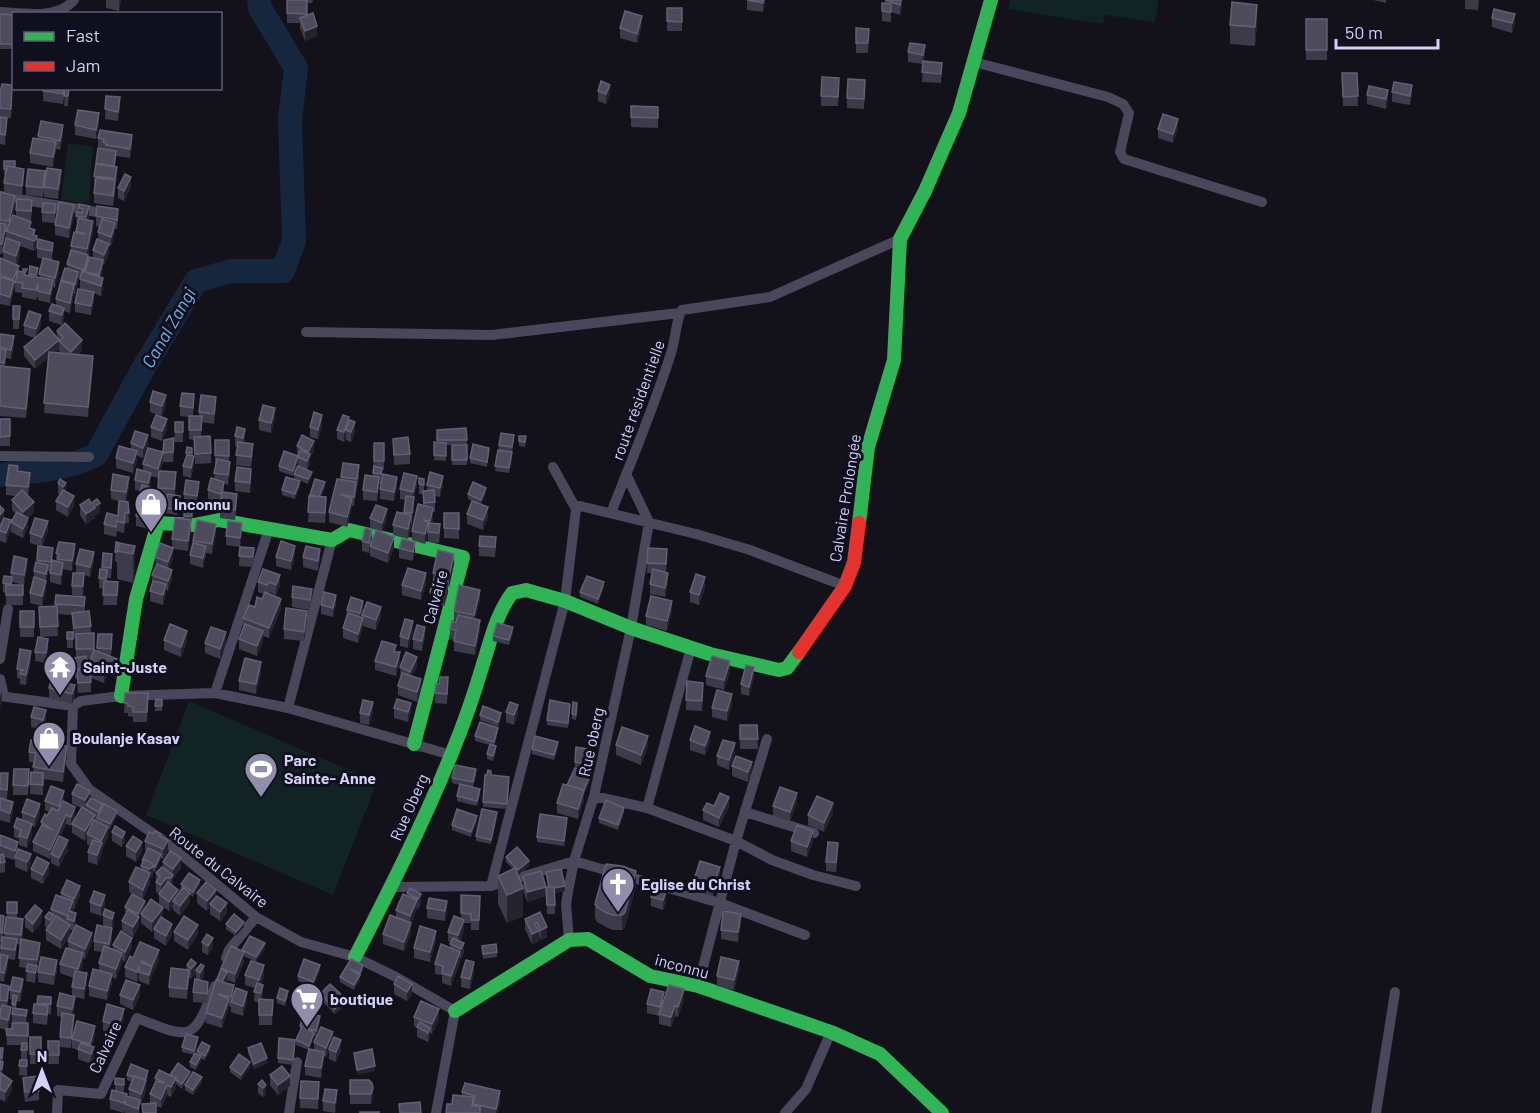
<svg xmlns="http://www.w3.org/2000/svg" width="1540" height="1113" font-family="Barlow,sans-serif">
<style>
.green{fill:#122324}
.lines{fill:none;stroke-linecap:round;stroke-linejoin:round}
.stream{stroke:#15263d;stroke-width:4}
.river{stroke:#15263d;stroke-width:24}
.street{stroke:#48485a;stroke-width:10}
.fast{stroke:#30b455;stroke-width:14}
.jam{stroke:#e5322d;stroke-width:14}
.wall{fill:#3c3b49;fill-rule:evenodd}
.shaded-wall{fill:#25242e}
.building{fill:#4d4b5c;stroke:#626075;stroke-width:1.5}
.labels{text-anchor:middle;stroke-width:6;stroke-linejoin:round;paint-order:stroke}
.street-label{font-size:16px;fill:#d3d1f9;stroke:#100f1d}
.poi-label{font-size:16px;font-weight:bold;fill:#d3d1f9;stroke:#100f1d;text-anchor:start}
.water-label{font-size:18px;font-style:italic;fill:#6cb7ec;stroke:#100f1d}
</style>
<rect width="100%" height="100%" fill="#13121a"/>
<path class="green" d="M 1010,0 L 1159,0 L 1155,22 L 1105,15 L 1103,24 L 1008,9 Z
M 68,143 L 93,147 L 89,204 L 61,200 Z
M 189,701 L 377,782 L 333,895 L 146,815 Z"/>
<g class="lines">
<path class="stream" d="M 31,461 L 74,464"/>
<path class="river" d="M 0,475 L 46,470 L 74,464 L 96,455 L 143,369 L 196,281 L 231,271 L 283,271 L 294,241 L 290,120 L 296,68 L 260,8 L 259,0"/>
<path class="street" d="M 0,12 C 22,13 58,20 74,0
M 974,62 L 1108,97 L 1123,104 L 1129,113 L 1120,152 L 1124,159 L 1262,202
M 0,196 L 109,214
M 306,332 L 492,335 L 679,313
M 0,456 L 89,457
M 553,467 L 576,509
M 611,513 C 632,459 655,405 672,350 C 675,340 677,316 682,310 L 770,297 L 900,239
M 691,648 L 647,808 L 736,841 L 772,860 L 813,875 L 856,886
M 0,659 L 8,609
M 0,679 L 4,696
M 215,693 L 269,529
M 0,696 L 73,706 L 71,764 L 89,789 L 171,846 L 256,917 L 301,942 L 355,957 L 398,978 L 455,1011 L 436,1113
M 73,706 L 81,701 L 121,696 L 215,693 L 288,708 L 451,755
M 288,708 L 332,540
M 594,796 L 647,808
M 745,812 L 814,833
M 491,886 L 565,601 L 576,509 L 580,506 L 696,534 L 750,550 L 845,586
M 391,887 L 491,886 L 574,861 L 720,903 L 805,935
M 569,940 L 566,904 L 569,886 L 574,861 L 594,796 L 631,628 L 649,522 L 626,474
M 226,958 L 229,950 L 256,917
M 698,986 L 736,841 L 767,739
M 57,1113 L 58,1090 L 101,1094 L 137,1018 C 192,1040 193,1042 215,986
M 289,1113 L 297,1062
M 785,1113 L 806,1089 L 831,1032
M 1376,1113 L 1395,992"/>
<path class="fast" d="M 859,523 L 868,447 L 894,360 L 900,239 L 925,191 L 959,113 L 991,0
M 121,696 L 136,599 L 158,523 L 194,525 L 219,520 L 332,540 L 349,530 L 463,557 L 414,744
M 355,957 C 389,891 423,824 451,755 C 463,726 474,695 483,664 C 491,639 496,615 512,593 L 526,590 L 565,601 L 631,628 L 710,654 L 779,670 L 787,668 L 799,652
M 455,1011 L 569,940 L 588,939 L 650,976 L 698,986 L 831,1032 L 880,1054 L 942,1113"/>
<path class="jam" d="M 799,652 L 845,586 L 854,562 L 859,523"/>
</g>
<path class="wall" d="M 106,0 L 121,0 L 119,11 L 106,8 Z
M 287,0 L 313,0 L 312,3 L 307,3 L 307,15 L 317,36 L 305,41 L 300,28 L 300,23 L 287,23 Z
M 747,0 L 765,0 L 763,12 L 747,10 Z
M 885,0 L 902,0 L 902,7 L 900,15 L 891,12 L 891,22 L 882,21 L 882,11 L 885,3 Z
M 1373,0 L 1386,0 L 1386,3 Z
M 1465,0 L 1479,0 L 1478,10 L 1465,9 Z
M 667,8 L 682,8 L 682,31 L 667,31 Z
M 0,14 L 14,15 L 14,49 L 0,49 Z
M 1492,18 L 1515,24 L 1512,33 L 1492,27 Z
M 1306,19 L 1327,19 L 1327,60 L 1306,60 Z
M 1257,24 L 1255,46 L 1230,44 L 1230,25 Z
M 642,26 L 637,43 L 620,38 L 620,28 Z
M 856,28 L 869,29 L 868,53 L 856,53 Z
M 908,52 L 925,55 L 923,61 L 942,72 L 941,83 L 922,82 L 923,64 L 908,62 Z
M 1342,73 L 1357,73 L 1358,106 L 1343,106 Z
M 65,88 L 63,104 L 43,101 L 43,91 Z
M 839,88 L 838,106 L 821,106 L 821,96 Z
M 0,89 L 12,94 L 11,118 L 7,118 L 7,128 L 5,145 L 0,144 Z
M 65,89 L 69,89 L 68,106 L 64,106 Z
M 865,90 L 864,109 L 847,108 L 847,98 Z
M 598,91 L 610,94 L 606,104 L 598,101 Z
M 1392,92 L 1412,95 L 1410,105 L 1392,102 Z
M 1367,95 L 1388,99 L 1386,109 L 1367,104 Z
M 106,96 L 120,107 L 118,121 L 105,119 Z
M 631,106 L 658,107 L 658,128 L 631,127 Z
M 99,123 L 96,139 L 75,135 L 75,125 Z
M 1158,129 L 1178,129 L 1173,143 L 1158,138 Z
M 63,135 L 60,150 L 56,149 L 53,167 L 30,163 L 30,153 L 38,139 L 38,136 Z
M 98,138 L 132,145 L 130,158 L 116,156 L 115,167 L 117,177 L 113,206 L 94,203 L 94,176 L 98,148 L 103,149 L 98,148 Z
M 4,161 L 15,167 L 24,179 L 22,195 L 4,193 L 4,183 L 6,174 L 4,174 Z
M 45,180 L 61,180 L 58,199 L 44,197 L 44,188 L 43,197 L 26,195 L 26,186 Z
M 131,186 L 124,201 L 118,198 L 118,188 Z
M 0,192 L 15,206 L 12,217 L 16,216 L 16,210 L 32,210 L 31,221 L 28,221 L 31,229 L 35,235 L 37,236 L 36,249 L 34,251 L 20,246 L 20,253 L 17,265 L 19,271 L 29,276 L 30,266 L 39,278 L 43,259 L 37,258 L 37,248 L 53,243 L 52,260 L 59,272 L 55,288 L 53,287 L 50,303 L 38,300 L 38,296 L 36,300 L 22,297 L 22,293 L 15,292 L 15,285 L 10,306 L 0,304 L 0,258 L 3,259 L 3,252 L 2,254 L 0,254 ZM 6,230 L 6,239 L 3,251 Z
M 55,204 L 55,223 L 42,222 L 42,212 Z
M 79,204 L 89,216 L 88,220 L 93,231 L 88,255 L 88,260 L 93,257 L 93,250 L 98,239 L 98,232 L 100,227 L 96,226 L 96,216 L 118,219 L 117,229 L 115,229 L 115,233 L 111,246 L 109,246 L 109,253 L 104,265 L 103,264 L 101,277 L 103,288 L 101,296 L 94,293 L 94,301 L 91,315 L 75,312 L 75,303 L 80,289 L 80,279 L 78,278 L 78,282 L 75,294 L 74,294 L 70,313 L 64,311 L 64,317 L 62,325 L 49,321 L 49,311 L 56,305 L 56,299 L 61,280 L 67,268 L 67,264 L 71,251 L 71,246 L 76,232 L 77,226 L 76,216 L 79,212 Z
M 74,215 L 69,238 L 55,235 L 55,225 Z
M 13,306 L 20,306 L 19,329 L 13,329 Z
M 24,325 L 41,325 L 37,336 L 57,338 L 57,331 L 82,350 L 78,355 L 93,366 L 88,417 L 44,413 L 48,358 L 35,369 L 24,356 L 24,347 L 34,338 L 24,334 ZM 59,342 L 59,351 L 62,353 L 55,353 L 59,350 Z
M 0,334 L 14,346 L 11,359 L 6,358 L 5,367 L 30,379 L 26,418 L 0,416 Z
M 150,402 L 166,404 L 162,416 L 150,412 Z
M 194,404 L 193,416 L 199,416 L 199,412 L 216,406 L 214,424 L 202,422 L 201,437 L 211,453 L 211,463 L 195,464 L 194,440 L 189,439 L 189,417 L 180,416 L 180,406 Z
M 275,418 L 271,433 L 259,430 L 259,420 Z
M 0,419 L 10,419 L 10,446 L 0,446 Z
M 349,421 L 355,432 L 351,442 L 346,440 L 346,436 L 344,442 L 337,439 L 337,430 Z
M 175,422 L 183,422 L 183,442 L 175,442 Z
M 322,425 L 318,439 L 310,437 L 310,427 Z
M 151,427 L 167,429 L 162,441 L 151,437 Z
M 466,428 L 467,445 L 446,445 L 446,461 L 434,460 L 434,442 L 437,443 L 437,430 Z
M 235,436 L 245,439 L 244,443 L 253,454 L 251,467 L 236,465 L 237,446 L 235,446 Z
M 519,436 L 526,441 L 525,447 L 519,446 Z
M 393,439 L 410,454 L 410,464 L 394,465 Z
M 514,439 L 512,452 L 502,450 L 512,457 L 509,473 L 495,471 L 499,445 Z
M 215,440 L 229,440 L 229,462 L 230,472 L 228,485 L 224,484 L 224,492 L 237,503 L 235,520 L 220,518 L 220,504 L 208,500 L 208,490 L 214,479 L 216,465 L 215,465 Z
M 131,443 L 148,445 L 143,458 L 137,456 L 137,461 L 133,473 L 116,468 L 116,458 L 131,449 Z
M 374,443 L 384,443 L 384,470 L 382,470 L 382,477 L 381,484 L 379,484 L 377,501 L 363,500 L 363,490 L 373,476 Z
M 452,445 L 467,445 L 467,465 L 452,465 Z
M 297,446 L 314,451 L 310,458 L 310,464 L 307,470 L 312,476 L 308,484 L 294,478 L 294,474 L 298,466 L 298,462 L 293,476 L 279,471 L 279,466 L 297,455 Z
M 187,447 L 192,448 L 194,466 L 191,478 L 183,476 L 183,466 L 186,456 Z
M 174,448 L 173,462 L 163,462 L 163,453 Z
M 489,453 L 487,467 L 470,463 L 470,458 Z
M 163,462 L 160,471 L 176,482 L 175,495 L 180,501 L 177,515 L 165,513 L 168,498 L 158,497 L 158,478 L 151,476 L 149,487 L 156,498 L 154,510 L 152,509 L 152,516 L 149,529 L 136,526 L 136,516 L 139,503 L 140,491 L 135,490 L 135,480 L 143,471 L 143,464 Z
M 343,463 L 359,475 L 354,506 L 352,506 L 347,527 L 329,522 L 329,512 L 341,480 Z
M 18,471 L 30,483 L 28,496 L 34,512 L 28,518 L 28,527 L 23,538 L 11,532 L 11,522 L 16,514 L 12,510 L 12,500 L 16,496 L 6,495 L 6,485 Z
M 251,478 L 250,493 L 235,491 L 235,481 Z
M 60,479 L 74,506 L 68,517 L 56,510 L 56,501 L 60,495 L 58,493 L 58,483 Z
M 424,479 L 424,491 L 427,490 L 427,485 L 443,485 L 440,497 L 435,496 L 435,512 L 433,512 L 432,523 L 440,534 L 439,543 L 428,542 L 428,533 L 425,544 L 412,540 L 412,531 L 423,506 L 423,494 L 419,494 L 419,484 Z
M 417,485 L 414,497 L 414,507 L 412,523 L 408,539 L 393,535 L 393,525 L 404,513 L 406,500 L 400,499 L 400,489 Z
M 129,486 L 126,502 L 128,502 L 129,523 L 125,523 L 124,533 L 117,531 L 116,537 L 104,534 L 104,524 L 118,516 L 119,501 L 111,499 L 111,490 Z
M 300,486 L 295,499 L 282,495 L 282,490 Z
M 199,487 L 197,501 L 184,499 L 184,494 Z
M 325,487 L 321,497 L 326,507 L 325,523 L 308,522 L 310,495 Z
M 397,487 L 394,501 L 380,499 L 380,489 Z
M 486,493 L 481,504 L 488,517 L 483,530 L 467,524 L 467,514 L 473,501 L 468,499 L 468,494 Z
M 91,503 L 100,513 L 95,516 L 95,518 L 86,524 L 80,515 L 80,505 Z
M 184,509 L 192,509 L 192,521 L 191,521 L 191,530 L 188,551 L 173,549 L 173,558 L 169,569 L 172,579 L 168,591 L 166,590 L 166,594 L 163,605 L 150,601 L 150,591 L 152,584 L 152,575 L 156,567 L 155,557 L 172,548 L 172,539 L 184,519 Z
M 444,513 L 459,513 L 459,539 L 444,538 Z
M 4,518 L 11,530 L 6,543 L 0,541 L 0,527 L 2,523 L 0,524 Z
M 370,518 L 387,519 L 382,532 L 370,528 Z
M 48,531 L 42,547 L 53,560 L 56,561 L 56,553 L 75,554 L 72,571 L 63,569 L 61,585 L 50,582 L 50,571 L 48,571 L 46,582 L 46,590 L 42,606 L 30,603 L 30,593 L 34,580 L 34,571 L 37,562 L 38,546 L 40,546 L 30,543 L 30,533 Z
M 242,532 L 240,547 L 226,545 L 226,536 Z
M 216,534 L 212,554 L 206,553 L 203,568 L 190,564 L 190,555 L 193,541 Z
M 372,539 L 371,544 L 394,547 L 388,563 L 370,556 L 370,547 L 369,553 L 362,551 L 362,541 Z
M 116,542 L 135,546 L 135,575 L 133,583 L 117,579 L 117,562 L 115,562 Z
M 479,546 L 496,547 L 495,557 L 479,556 Z
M 240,547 L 254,558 L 253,567 L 239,566 Z
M 399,548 L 415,552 L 413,561 L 399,558 Z
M 648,548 L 667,559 L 666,573 L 668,583 L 665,597 L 650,594 L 650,584 L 652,573 L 647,573 Z
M 103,553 L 112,564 L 111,578 L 107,578 L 107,581 L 118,582 L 117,605 L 103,605 L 104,589 L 99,588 L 99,578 L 102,569 Z
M 295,555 L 291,570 L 276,566 L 276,557 Z
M 303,557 L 320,559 L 318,571 L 303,567 Z
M 94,562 L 90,577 L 84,575 L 83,596 L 72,595 L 72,586 L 76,573 L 76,564 Z
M 454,564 L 449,587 L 448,586 L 448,592 L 444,606 L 430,602 L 430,592 L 433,583 L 433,573 Z
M 27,568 L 24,585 L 12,582 L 12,585 L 23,585 L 23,605 L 6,605 L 6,593 L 3,592 L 3,583 L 11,577 L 11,573 Z
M 263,569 L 280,585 L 276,595 L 269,592 L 268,594 L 281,609 L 269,638 L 263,636 L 263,641 L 257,656 L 239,649 L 239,639 L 243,627 L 243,618 L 262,599 L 264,594 L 258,592 L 258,582 Z
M 426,583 L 421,600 L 402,595 L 402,585 Z
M 604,587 L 598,604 L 580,597 L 580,592 Z
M 705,587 L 699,605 L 690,602 L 690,592 Z
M 56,595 L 85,597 L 85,611 L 91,626 L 91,633 L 94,633 L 94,651 L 97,651 L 98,634 L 112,644 L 111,657 L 117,669 L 115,675 L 108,673 L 104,683 L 91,678 L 91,692 L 78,693 L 77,679 L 75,679 L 74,667 L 74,658 L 76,657 L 76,638 L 74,638 L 73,634 L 73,648 L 67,648 L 67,632 L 73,632 L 72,615 L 57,614 L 58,636 L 40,637 L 39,607 L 55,606 ZM 86,659 L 91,659 L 88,669 Z
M 292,597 L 312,598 L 310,610 L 292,607 Z
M 480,599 L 475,619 L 480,630 L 475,655 L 454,651 L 454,640 L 450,639 L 450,629 L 457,621 L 454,620 L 454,611 Z
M 336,604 L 333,617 L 321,614 L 321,605 Z
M 347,610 L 363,610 L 361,618 L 362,618 L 362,615 L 381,616 L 376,630 L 363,626 L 358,643 L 343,638 L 343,628 L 347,614 Z
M 20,611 L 34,611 L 34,637 L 20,637 Z
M 672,611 L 667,631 L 646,625 L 646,616 Z
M 307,620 L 304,641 L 284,639 L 284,629 Z
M 413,631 L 408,648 L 400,646 L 400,636 Z
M 513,632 L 509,645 L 493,641 L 493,636 Z
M 425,636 L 422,651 L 413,649 L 413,639 Z
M 164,640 L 187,641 L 181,657 L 164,650 Z
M 226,642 L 220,659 L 205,653 L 205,643 Z
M 48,648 L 46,663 L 35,661 L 35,652 Z
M 396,652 L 400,662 L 396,676 L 375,670 L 375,661 Z
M 31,660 L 26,685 L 20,684 L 20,679 L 17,678 L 17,669 Z
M 400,667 L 417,667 L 412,676 L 421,689 L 417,702 L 398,695 L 398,686 L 401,677 Z
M 730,671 L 724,690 L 706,685 L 706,676 Z
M 261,672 L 256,694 L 239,690 L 239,681 Z
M 754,677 L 749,696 L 741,694 L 741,684 Z
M 448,687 L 447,704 L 435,703 L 435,693 Z
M 49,688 L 75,695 L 72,704 L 49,698 Z
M 703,692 L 702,711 L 686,710 L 686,700 Z
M 125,693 L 148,693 L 147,722 L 133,722 L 133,717 L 128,716 L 128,713 L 124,713 Z
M 156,699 L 162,700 L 162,711 L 155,711 Z
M 732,704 L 727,721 L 712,717 L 712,708 Z
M 394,708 L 411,712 L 408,722 L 394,718 Z
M 577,708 L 576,720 L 572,719 L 572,714 Z
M 570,709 L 568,728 L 547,725 L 547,720 Z
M 373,712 L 369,725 L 360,723 L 360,713 Z
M 506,712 L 518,714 L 514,725 L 506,722 Z
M 480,715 L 501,718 L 498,727 L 480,720 Z
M 31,717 L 46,720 L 43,730 L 31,727 Z
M 740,725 L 757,725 L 758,749 L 740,749 Z
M 498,732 L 494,745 L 496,751 L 493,761 L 487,759 L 487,754 L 490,745 L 475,741 L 475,736 Z
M 690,740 L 710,741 L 705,755 L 690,750 Z
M 616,745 L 648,746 L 641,765 L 616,755 Z
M 558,746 L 554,760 L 532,754 L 532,749 Z
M 29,752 L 67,755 L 63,782 L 43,779 L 43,795 L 30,794 L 31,772 L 33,773 L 34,762 L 29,762 Z
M 735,752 L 729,770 L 717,765 L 717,756 Z
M 594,755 L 591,770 L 575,767 L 575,762 Z
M 732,766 L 752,772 L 748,782 L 732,776 Z
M 0,773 L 8,783 L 7,799 L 5,799 L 13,812 L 10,823 L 0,820 Z
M 476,774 L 473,787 L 480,794 L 477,806 L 457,801 L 457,796 L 460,785 L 452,783 L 452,778 Z
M 491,775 L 509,782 L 507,809 L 483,807 L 483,802 Z
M 591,778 L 584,795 L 584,800 L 578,819 L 557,813 L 557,803 L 567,786 Z
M 29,779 L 28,795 L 13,795 L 13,785 Z
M 72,794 L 90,800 L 103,807 L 117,816 L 110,829 L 108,828 L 108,837 L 102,850 L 102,853 L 97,865 L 88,862 L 88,852 L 91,846 L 87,844 L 87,838 L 85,841 L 72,833 L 72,824 L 82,808 L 72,804 Z
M 45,801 L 64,802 L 75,817 L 71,826 L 66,824 L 60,837 L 68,850 L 59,867 L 51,863 L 51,857 L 50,859 L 33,851 L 33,842 L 41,826 L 41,822 L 47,816 L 49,812 L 45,810 Z
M 797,803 L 790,821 L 773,816 L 773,806 Z
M 714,806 L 729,807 L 719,827 L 703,820 L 703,810 Z
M 22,812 L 40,813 L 35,827 L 32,826 L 32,834 L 27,848 L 19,845 L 19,839 L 14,837 L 14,827 L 22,820 Z
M 624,813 L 618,830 L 599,823 L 599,818 Z
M 833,813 L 824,832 L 808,825 L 808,815 Z
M 497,817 L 491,844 L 476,841 L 476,836 Z
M 477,821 L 471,837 L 452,830 L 452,825 Z
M 567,823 L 564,846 L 537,842 L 537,837 Z
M 115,826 L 125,842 L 122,847 L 112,841 L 112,832 Z
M 0,835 L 18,849 L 31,864 L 27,872 L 15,867 L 15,860 L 4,857 L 5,862 L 5,872 L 0,873 Z
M 161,837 L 168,850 L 163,859 L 161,858 L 155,872 L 153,871 L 153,877 L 150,878 L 150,883 L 143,899 L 129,892 L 129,882 L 141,869 L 141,866 L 147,851 L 145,850 L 145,841 Z
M 791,841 L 813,841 L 807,857 L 791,851 Z
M 126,846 L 142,852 L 136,862 L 126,856 Z
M 838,853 L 836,872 L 826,871 L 826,862 Z
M 506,857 L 529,866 L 518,875 L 523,886 L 523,876 L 546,896 L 527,902 L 523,889 L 523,916 L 507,923 L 498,904 L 498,876 L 513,869 L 506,862 Z
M 163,862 L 181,868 L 173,879 L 173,886 L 178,893 L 181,889 L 181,884 L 200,885 L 193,897 L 190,895 L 190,902 L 180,916 L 173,910 L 173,907 L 169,911 L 159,904 L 159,894 L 156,892 L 156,873 L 163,868 Z
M 31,869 L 49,873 L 43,884 L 31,878 Z
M 546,872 L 565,891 L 555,893 L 555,914 L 547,914 L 546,887 L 548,887 Z
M 720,877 L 713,896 L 694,890 L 694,880 Z
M 636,885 L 625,927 L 622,930 L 612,930 L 597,922 L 595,918 L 595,904 Z
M 61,893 L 80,895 L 74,909 L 73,909 L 72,912 L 76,923 L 75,928 L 92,942 L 85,959 L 83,958 L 83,963 L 80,972 L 87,983 L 84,999 L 75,997 L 72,1037 L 95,1036 L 92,1046 L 94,1057 L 91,1064 L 78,1059 L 78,1050 L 72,1048 L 72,1041 L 71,1048 L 60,1047 L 60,1037 L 62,1017 L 57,1016 L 57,1006 L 72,996 L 72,987 L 74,978 L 60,973 L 60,964 L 68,948 L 68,941 L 73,930 L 70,930 L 70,935 L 61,949 L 46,940 L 46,930 L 48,928 L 45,927 L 45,917 L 51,913 L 51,909 L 61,897 Z
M 197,893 L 216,896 L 227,913 L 220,921 L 210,914 L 210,907 L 207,911 L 197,903 Z
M 407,893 L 421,894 L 421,904 L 418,909 L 417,908 L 411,923 L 411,933 L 404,951 L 383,944 L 383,934 L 396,918 L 396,910 L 407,896 Z
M 461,895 L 480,896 L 479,930 L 471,930 L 471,923 L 464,923 L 464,929 L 460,941 L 464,952 L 461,959 L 460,958 L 460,962 L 451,986 L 442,983 L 442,975 L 435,974 L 435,964 L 450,948 L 451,942 L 448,941 L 448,932 L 461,919 Z
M 651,897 L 666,901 L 663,910 L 651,906 Z
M 7,902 L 17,902 L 17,918 L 23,928 L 22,940 L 40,953 L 35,983 L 26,981 L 27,968 L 19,967 L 21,945 L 17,944 L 15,960 L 8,959 L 8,966 L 4,982 L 0,981 L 0,954 L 1,942 L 0,942 L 0,915 L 4,925 L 3,937 L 4,938 L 7,917 Z
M 90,902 L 105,905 L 101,916 L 90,912 Z
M 145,906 L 139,917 L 139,926 L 133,937 L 122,930 L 122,921 L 127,913 L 125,912 L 125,907 Z
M 427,908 L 447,911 L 445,921 L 427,918 Z
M 105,909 L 114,923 L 112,928 L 112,938 L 110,948 L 113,950 L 113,945 L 132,947 L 125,962 L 122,960 L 122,962 L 116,979 L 112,977 L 112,983 L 107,1000 L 89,996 L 89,986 L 99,970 L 99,963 L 102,952 L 94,951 L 94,941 L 109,928 L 103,925 L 103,915 Z
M 141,914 L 163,918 L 172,934 L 166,946 L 154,938 L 154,930 L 152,932 L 141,923 Z
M 25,917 L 42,921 L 33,933 L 25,927 Z
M 525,919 L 547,927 L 547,937 L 541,940 L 539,936 L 539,941 L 532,944 L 525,929 Z
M 741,923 L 738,942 L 721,939 L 721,930 Z
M 226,924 L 244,927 L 236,936 L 226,929 Z
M 174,932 L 198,934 L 188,950 L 174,941 Z
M 436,940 L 430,962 L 414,958 L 414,948 Z
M 202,942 L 213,947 L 208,955 L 202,952 Z
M 482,946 L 497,952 L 497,957 L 483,959 Z
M 265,948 L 256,962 L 244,956 L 244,962 L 235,983 L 227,980 L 227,983 L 234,994 L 247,1002 L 243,1016 L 231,1012 L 231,1006 L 231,1007 L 229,1006 L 222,1028 L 206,1023 L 206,1013 L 221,968 L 242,951 L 242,950 Z
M 133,958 L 159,960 L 152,975 L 149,985 L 139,981 L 139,978 L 137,982 L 125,977 L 125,967 Z
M 351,959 L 363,970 L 360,977 L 360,980 L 354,990 L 340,982 L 340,977 Z
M 187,965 L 196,973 L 191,979 L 189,977 L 187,999 L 169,997 L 169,987 L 187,970 Z
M 57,970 L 54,985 L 38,982 L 38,972 Z
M 196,970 L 204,976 L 201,981 L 208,992 L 207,1003 L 193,1002 L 193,992 L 196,980 Z
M 320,970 L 313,987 L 298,981 L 298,976 Z
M 739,971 L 734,990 L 717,986 L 717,976 Z
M 474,972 L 470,989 L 461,987 L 461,977 Z
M 245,975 L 264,975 L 261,984 L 263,994 L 262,999 L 273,1000 L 272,1025 L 259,1025 L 259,1003 L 254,1001 L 255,988 L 245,985 Z
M 0,984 L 9,995 L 7,1006 L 11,1017 L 8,1029 L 12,1029 L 12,1000 L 10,999 L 10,990 L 23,989 L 20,1002 L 17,1001 L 16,1009 L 27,1010 L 26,1023 L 28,1036 L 27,1060 L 21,1060 L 21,1045 L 7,1045 L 6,1030 L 0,1028 Z
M 394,984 L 412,994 L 407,1001 L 394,994 Z
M 320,994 L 346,1004 L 335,1014 L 320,999 Z
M 120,995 L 140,995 L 133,1010 L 120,1004 Z
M 288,995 L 285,1006 L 277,1003 L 277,998 Z
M 38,996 L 51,997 L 51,1014 L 48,1014 L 47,1025 L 33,1023 L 33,1013 L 37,1005 Z
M 684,999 L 678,1017 L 675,1016 L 671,1027 L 659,1024 L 659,1016 L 647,1013 L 647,1004 L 664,1000 Z
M 414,1017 L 439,1019 L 432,1034 L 430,1033 L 430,1038 L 428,1042 L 417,1037 L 417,1028 L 414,1026 Z
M 124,1018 L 117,1041 L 111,1039 L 111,1033 L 103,1031 L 103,1021 Z
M 320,1021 L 316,1036 L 314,1036 L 309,1049 L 314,1050 L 314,1042 L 333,1040 L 341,1050 L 336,1062 L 329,1059 L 329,1051 L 326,1057 L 324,1056 L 321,1078 L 305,1075 L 305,1066 L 309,1050 L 296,1045 L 296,1040 L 300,1031 L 300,1026 Z
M 30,1037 L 41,1037 L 41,1064 L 30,1064 Z
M 48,1041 L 59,1041 L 59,1064 L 48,1064 Z
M 198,1041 L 194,1055 L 182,1052 L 182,1047 Z
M 295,1044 L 293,1065 L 278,1063 L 278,1058 Z
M 0,1048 L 3,1058 L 2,1074 L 12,1090 L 5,1102 L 0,1099 Z
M 248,1048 L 267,1063 L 254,1069 L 248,1053 Z
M 197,1051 L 210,1051 L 205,1060 L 201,1059 L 201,1061 L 196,1070 L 190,1067 L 190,1062 L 197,1054 Z
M 20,1060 L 27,1060 L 27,1076 L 19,1075 Z
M 230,1067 L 250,1067 L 241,1080 L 230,1072 Z
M 127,1075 L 148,1076 L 146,1080 L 146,1090 L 141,1104 L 140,1103 L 139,1113 L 125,1113 L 125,1110 L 124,1113 L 110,1109 L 110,1099 L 115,1091 L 115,1078 L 124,1079 L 124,1093 L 129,1097 L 129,1089 L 132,1082 L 127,1080 Z
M 170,1075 L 190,1075 L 202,1082 L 193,1095 L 185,1090 L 185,1084 L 182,1089 L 176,1084 L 176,1088 L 171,1097 L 167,1095 L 161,1108 L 150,1103 L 150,1094 L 155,1084 L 155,1078 Z
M 270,1075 L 290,1086 L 278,1095 L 270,1085 Z
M 23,1078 L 39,1091 L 39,1100 L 25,1102 L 23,1088 Z
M 262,1080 L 266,1094 L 263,1097 L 258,1093 L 258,1084 Z
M 350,1080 L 369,1080 L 373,1098 L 371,1104 L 350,1104 Z
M 319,1082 L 318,1109 L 300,1108 L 300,1098 Z
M 462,1092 L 500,1101 L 497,1113 L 446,1113 L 452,1104 L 462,1096 Z
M 337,1100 L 335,1113 L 323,1111 L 323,1101 Z"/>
<path class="shaded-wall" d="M 119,0 L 121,0 L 119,11 Z
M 764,0 L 765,0 L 763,12 L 763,3 Z
M 901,0 L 902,0 L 902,7 L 900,15 L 900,5 Z
M 1257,5 L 1257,24 L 1255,46 L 1255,27 Z
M 1515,14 L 1515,24 L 1512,33 L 1512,23 Z
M 642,16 L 642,26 L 637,43 L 637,34 Z
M 317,26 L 317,36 L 305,41 L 305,31 Z
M 925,45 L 925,55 L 923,64 L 923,55 Z
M 610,85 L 610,94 L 606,104 L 606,94 Z
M 1412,85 L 1412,95 L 1410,105 L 1410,96 Z
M 1388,90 L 1388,99 L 1386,109 L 1386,99 Z
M 120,97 L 120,107 L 118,121 L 118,112 Z
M 99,113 L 99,123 L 96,139 L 96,130 Z
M 7,118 L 7,128 L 5,145 L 5,135 Z
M 1178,119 L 1178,129 L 1173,143 L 1173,134 Z
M 63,125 L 63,135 L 60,150 L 60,141 Z
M 132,135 L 132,145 L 130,158 L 130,149 Z
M 56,142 L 56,151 L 53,167 L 53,157 Z
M 117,167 L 117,177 L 115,189 L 115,179 Z
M 24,169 L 24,179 L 22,195 L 22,186 Z
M 61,170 L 61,180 L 58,199 L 58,189 Z
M 131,177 L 131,186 L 124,201 L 124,191 Z
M 15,196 L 15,206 L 9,231 L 9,221 Z
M 74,205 L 74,215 L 69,238 L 69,228 Z
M 89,206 L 89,216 L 86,227 L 86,217 Z
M 93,221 L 93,231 L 88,256 L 88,255 L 88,265 L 84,280 L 84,270 L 87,258 L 87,249 Z
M 115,223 L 115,233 L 111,246 L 111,237 Z
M 6,224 L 6,234 L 2,254 L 2,244 Z
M 35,230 L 35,241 L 36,239 L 36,249 L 34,251 L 33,235 Z
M 20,243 L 20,253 L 16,265 L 16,256 Z
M 109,244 L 109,253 L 104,265 L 104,255 Z
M 103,260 L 103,269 L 99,285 L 99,275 Z
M 59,262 L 59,272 L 55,288 L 55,278 Z
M 19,266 L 19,276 L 15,282 L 10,306 L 10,297 L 13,280 Z
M 78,272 L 78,282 L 75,294 L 75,284 Z
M 103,278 L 103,288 L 101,296 L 101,286 Z
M 53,280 L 53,290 L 50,303 L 50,294 Z
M 74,285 L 74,295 L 70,313 L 70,303 Z
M 94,292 L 94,301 L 91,315 L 91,306 Z
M 64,308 L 64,317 L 62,325 L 62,315 Z
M 41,315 L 41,325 L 36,339 L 36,329 Z
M 14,336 L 14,346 L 11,359 L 11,350 Z
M 59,340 L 59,350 L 35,369 L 35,360 Z
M 82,340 L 82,350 L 71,362 L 71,352 Z
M 6,350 L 6,360 L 4,373 L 4,363 Z
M 93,356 L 93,366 L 88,417 L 88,407 Z
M 30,369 L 30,379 L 26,418 L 26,409 Z
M 166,395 L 166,404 L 162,416 L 162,406 Z
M 216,397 L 216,406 L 214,424 L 214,414 Z
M 275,408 L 275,418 L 271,433 L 271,423 Z
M 322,415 L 322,425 L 318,439 L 318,430 Z
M 349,417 L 349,427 L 346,430 L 346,436 L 344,442 L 344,432 Z
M 167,419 L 167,429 L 162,441 L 162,431 Z
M 355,422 L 355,432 L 351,442 L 351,432 Z
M 245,429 L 245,439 L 243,448 L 243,438 Z
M 148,435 L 148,445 L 143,458 L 143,448 Z
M 314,441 L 314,451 L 310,458 L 310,464 L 307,471 L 308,452 Z
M 137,451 L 137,461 L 133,473 L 133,463 Z
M 163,452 L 163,462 L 158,478 L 158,469 Z
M 194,456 L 194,466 L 191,478 L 191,468 Z
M 298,457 L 298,462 L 293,476 L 293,471 Z
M 230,462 L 230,472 L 228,485 L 228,475 Z
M 251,469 L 251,478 L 250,493 L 250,483 Z
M 312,472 L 312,476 L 308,484 L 308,479 Z
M 30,473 L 30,483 L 28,496 L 28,487 Z
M 151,473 L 151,482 L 148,493 L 148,483 Z
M 417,476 L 417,485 L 413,501 L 413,492 Z
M 443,476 L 443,485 L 440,497 L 440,488 Z
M 129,477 L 129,486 L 126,502 L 126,492 Z
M 397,477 L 397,487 L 394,501 L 394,492 Z
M 300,481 L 300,486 L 295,499 L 295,494 Z
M 325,482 L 325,487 L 319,503 L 319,498 Z
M 356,482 L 356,492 L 354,506 L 354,497 Z
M 66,483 L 66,493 L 63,497 L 63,487 Z
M 486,488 L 486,493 L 481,505 L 481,500 Z
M 156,489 L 156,498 L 154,510 L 154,500 Z
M 74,496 L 74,506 L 68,517 L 68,507 Z
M 414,497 L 414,507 L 412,523 L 412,513 Z
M 352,499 L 352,508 L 347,527 L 347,517 Z
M 34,502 L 34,512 L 23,522 L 23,512 Z
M 100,503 L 100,513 L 95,516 L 95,518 L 86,524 L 86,514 Z
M 152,506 L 152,516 L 149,529 L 149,519 Z
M 488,507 L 488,517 L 483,530 L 483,520 Z
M 433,508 L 433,518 L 430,531 L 430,521 Z
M 387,509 L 387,519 L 382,532 L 382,523 Z
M 4,510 L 4,520 L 0,524 L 0,515 Z
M 411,515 L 411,525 L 408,539 L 408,529 Z
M 28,518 L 28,527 L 23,538 L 23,529 Z
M 11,520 L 11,530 L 6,543 L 6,533 Z
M 191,520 L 191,530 L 188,551 L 188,541 Z
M 48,521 L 48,531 L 42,547 L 42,537 Z
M 428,522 L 428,532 L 425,544 L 425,534 Z
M 242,523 L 242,532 L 240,547 L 240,538 Z
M 216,524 L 216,534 L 212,554 L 212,544 Z
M 372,530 L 372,539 L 369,553 L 369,543 Z
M 394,537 L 394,547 L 388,563 L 388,553 Z
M 415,542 L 415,552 L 413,561 L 413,552 Z
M 75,544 L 75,554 L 72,571 L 72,561 Z
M 135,546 L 135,575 L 133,583 L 133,554 Z
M 206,546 L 206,556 L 203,568 L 203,558 Z
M 295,546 L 295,555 L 291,570 L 291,561 Z
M 173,548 L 173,558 L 168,571 L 168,562 Z
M 320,549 L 320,559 L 318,571 L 318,561 Z
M 94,552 L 94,562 L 90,577 L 90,567 Z
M 454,554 L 454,564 L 449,587 L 449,577 Z
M 27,559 L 27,568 L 24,585 L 24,575 Z
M 63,563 L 63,572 L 61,585 L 61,575 Z
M 48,565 L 48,574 L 46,582 L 46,590 L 42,606 L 42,596 L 46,582 L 46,574 Z
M 172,570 L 172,579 L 168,591 L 168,581 Z
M 426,573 L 426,583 L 421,600 L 421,591 Z
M 668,573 L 668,583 L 665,597 L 665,588 Z
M 280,575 L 280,585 L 276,595 L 276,585 Z
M 705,577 L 705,587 L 699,605 L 699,595 Z
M 448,582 L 448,592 L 444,606 L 444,596 Z
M 604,582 L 604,587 L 598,604 L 598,599 Z
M 166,584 L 166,594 L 163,605 L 163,595 Z
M 480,590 L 480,599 L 474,625 L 474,615 Z
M 336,595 L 336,604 L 333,617 L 333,608 Z
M 281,599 L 281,609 L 269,638 L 269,628 Z
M 363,601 L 363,610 L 360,623 L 360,613 Z
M 672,601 L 672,611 L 667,631 L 667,621 Z
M 381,607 L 381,616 L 376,630 L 376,620 Z
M 307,611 L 307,620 L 304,641 L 304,632 Z
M 363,618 L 363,628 L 358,643 L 358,634 Z
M 480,620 L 480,630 L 475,655 L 475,646 Z
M 413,621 L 413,631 L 408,648 L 408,639 Z
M 425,627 L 425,636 L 422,651 L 422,641 Z
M 513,627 L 513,632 L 509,645 L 509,640 Z
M 187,631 L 187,641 L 181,657 L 181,647 Z
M 263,631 L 263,641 L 257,656 L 257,646 Z
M 226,632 L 226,642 L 220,659 L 220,649 Z
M 48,639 L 48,648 L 46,663 L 46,653 Z
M 31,651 L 31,660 L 26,685 L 26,675 Z
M 400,652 L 400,662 L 396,676 L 396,667 Z
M 417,657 L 417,667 L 410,681 L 410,672 Z
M 117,659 L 117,669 L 115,675 L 115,665 Z
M 730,661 L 730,671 L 724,690 L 724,680 Z
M 261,662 L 261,672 L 256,694 L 256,684 Z
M 108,663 L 108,673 L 104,683 L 104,673 Z
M 754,667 L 754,677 L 749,696 L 749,687 Z
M 421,679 L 421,689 L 417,702 L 417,692 Z
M 75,685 L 75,695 L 72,704 L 72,694 Z
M 2,690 L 2,700 L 0,708 L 0,698 Z
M 732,694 L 732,704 L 727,721 L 727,711 Z
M 373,702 L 373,712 L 369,725 L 369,715 Z
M 411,703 L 411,712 L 408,722 L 408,712 Z
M 518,705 L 518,714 L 514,725 L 514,715 Z
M 46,710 L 46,720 L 43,730 L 43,720 Z
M 501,713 L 501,718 L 498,727 L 498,722 Z
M 498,728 L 498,732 L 494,747 L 494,742 Z
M 710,732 L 710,741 L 705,755 L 705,746 Z
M 648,736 L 648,746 L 641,765 L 641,755 Z
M 735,743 L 735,752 L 729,770 L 729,760 Z
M 67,746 L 67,755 L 63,782 L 63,772 Z
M 496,746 L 496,751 L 493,761 L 493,756 Z
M 752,762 L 752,772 L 748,782 L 748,772 Z
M 591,773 L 591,778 L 584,795 L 584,800 L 578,819 L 578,809 L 583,793 Z
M 64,791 L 64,801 L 59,816 L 59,806 Z
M 90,791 L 90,801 L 86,805 L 85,810 L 85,800 Z
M 797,793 L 797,803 L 790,821 L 790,812 Z
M 729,797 L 729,807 L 719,827 L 719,818 Z
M 13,802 L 13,812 L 10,823 L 10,813 Z
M 833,803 L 833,813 L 824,832 L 824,823 Z
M 40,804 L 40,813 L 35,827 L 35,817 Z
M 75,807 L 75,817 L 71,826 L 71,817 Z
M 624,808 L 624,813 L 618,830 L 618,825 Z
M 117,811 L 117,816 L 110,829 L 110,824 Z
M 497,812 L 497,817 L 491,844 L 491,840 Z
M 66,815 L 66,824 L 52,854 L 51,854 L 50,859 L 50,850 Z
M 95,815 L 95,824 L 87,834 L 87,838 L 85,841 L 85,831 Z
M 477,816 L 477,821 L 471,837 L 471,832 Z
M 32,824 L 32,834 L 27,848 L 27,838 Z
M 108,827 L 108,837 L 102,850 L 102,853 L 97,865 L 97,855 L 101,845 L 101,841 Z
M 813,831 L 813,841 L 807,857 L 807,847 Z
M 125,832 L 125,842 L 122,847 L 122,838 Z
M 68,840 L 68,850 L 59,867 L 59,858 Z
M 168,840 L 168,850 L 163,859 L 163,849 Z
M 18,842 L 18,852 L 15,857 L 15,861 L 15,851 Z
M 142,842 L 142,852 L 136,862 L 136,852 Z
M 31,854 L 31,864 L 27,872 L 27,862 Z
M 161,854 L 161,859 L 155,872 L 155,867 Z
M 181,858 L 181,868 L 173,879 L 173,885 L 171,888 L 171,878 L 173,876 L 173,869 Z
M 529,861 L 529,866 L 518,875 L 518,870 Z
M 49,863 L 49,873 L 43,884 L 43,875 Z
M 153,867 L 153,877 L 150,878 L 150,883 L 143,899 L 143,890 L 149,876 L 149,869 Z
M 720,867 L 720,877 L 713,896 L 713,886 Z
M 636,871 L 636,885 L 625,927 L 622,930 L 622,915 Z
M 166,878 L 166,888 L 161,895 L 161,885 Z
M 200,880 L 200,885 L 193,897 L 193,892 Z
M 80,886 L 80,895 L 74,909 L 74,899 Z
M 565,886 L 565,891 L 550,894 L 550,889 Z
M 546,887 L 546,896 L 527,902 L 527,892 Z
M 523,888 L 523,916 L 507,923 L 507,895 Z
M 178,890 L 178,899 L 173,901 L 173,907 L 169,911 L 169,902 Z
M 216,890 L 216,900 L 210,904 L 210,907 L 207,911 L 207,901 Z
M 666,891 L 666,901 L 663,910 L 663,900 Z
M 190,893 L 190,902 L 180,916 L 180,906 Z
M 421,894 L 421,904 L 418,909 L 418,899 Z
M 105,895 L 105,905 L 101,916 L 101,906 Z
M 417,900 L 417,909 L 410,925 L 410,916 Z
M 73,901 L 73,911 L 69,921 L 69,911 Z
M 145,901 L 145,906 L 139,917 L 139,926 L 133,937 L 133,927 L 138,918 L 138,914 Z
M 447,901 L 447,911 L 445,921 L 445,911 Z
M 227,903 L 227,913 L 220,921 L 220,912 Z
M 163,908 L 163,918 L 152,932 L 152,922 Z
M 42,911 L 42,921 L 33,933 L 33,924 Z
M 76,913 L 76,923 L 74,930 L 74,921 Z
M 114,913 L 114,923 L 112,929 L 112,919 Z
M 741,914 L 741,923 L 738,942 L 738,932 Z
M 4,916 L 4,925 L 2,942 L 2,933 Z
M 464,920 L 464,929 L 458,945 L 458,935 Z
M 244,922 L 244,927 L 236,936 L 236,932 Z
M 411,923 L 411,933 L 404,951 L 404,942 Z
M 537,923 L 537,932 L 539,931 L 539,941 L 532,944 L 532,934 L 535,924 Z
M 172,924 L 172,934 L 166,946 L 166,936 Z
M 70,925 L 70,935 L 61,949 L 61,940 Z
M 198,925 L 198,934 L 188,950 L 188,940 Z
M 547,927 L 547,937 L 541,940 L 541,930 Z
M 112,928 L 112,938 L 109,954 L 109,944 Z
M 436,931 L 436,940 L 430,962 L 430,952 Z
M 92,933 L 92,942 L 85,959 L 85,949 Z
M 132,938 L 132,947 L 125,962 L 125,952 Z
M 213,938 L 213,947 L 208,955 L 208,946 Z
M 40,943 L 40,953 L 37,970 L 37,960 Z
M 265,943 L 265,948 L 256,962 L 256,957 Z
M 464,943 L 464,952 L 461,959 L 461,949 Z
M 159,950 L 159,960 L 152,975 L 152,966 Z
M 244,952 L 244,962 L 235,983 L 235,974 Z
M 460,952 L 460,962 L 451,986 L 451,976 Z
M 83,953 L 83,963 L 78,979 L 78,969 Z
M 122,953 L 122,962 L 116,979 L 116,969 Z
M 8,956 L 8,966 L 4,982 L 4,973 Z
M 57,960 L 57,970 L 54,985 L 54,975 Z
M 739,961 L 739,971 L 734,990 L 734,980 Z
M 474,962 L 474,972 L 470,989 L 470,979 Z
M 196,963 L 196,973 L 191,979 L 191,969 Z
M 264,965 L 264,975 L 259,990 L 259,980 Z
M 320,965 L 320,970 L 313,987 L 313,982 Z
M 363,965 L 363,970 L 360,978 L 360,973 Z
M 37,966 L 37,976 L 35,983 L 35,973 Z
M 139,966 L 139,978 L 137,982 L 137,972 Z
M 152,966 L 152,976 L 149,985 L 149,975 Z
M 204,966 L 204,976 L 200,983 L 200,973 Z
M 189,970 L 189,980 L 187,999 L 187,989 Z
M 227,972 L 227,982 L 222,991 L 222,982 Z
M 87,973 L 87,983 L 84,999 L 84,989 Z
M 112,974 L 112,983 L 107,1000 L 107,991 Z
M 360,975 L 360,980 L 354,990 L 354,985 Z
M 23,979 L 23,989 L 20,1002 L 20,992 Z
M 412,984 L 412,994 L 407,1001 L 407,992 Z
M 140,985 L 140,995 L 133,1010 L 133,1000 Z
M 234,985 L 234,994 L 231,1002 L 231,1007 L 231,997 Z
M 263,985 L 263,994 L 261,1003 L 261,993 Z
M 9,986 L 9,995 L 7,1011 L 7,1001 Z
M 684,989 L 684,999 L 678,1017 L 678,1007 Z
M 247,992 L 247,1002 L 243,1016 L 243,1006 Z
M 75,997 L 75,1006 L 72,1019 L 72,1009 Z
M 229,999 L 229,1008 L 222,1028 L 222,1018 Z
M 346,999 L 346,1004 L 335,1014 L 335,1009 Z
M 675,1006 L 675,1016 L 671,1027 L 671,1017 Z
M 11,1007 L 11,1017 L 8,1030 L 8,1020 Z
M 124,1009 L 124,1018 L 117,1041 L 117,1031 Z
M 439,1009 L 439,1019 L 432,1034 L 432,1024 Z
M 74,1015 L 74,1024 L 71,1048 L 71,1038 Z
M 320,1016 L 320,1021 L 316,1036 L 316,1031 Z
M 95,1026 L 95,1036 L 90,1053 L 90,1044 Z
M 430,1028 L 430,1038 L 428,1042 L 428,1033 Z
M 333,1032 L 333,1042 L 326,1057 L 326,1048 Z
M 314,1033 L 314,1038 L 309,1050 L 309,1046 Z
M 198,1037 L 198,1041 L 194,1055 L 194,1051 Z
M 341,1040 L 341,1050 L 336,1062 L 336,1052 Z
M 210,1046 L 210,1051 L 205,1060 L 205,1056 Z
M 94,1047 L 94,1057 L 91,1064 L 91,1054 Z
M 324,1052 L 324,1061 L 321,1078 L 321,1068 Z
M 201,1056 L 201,1061 L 196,1070 L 196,1065 Z
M 267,1058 L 267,1063 L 254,1069 L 254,1064 Z
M 250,1062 L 250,1067 L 241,1080 L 241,1075 Z
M 375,1066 L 375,1071 L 357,1075 L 357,1070 Z
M 190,1072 L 190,1076 L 182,1089 L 182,1084 Z
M 290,1076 L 290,1086 L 278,1095 L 278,1085 Z
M 202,1077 L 202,1082 L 193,1095 L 193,1090 Z
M 176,1078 L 176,1088 L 171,1097 L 171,1087 Z
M 146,1080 L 146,1090 L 141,1104 L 141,1094 Z
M 12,1081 L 12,1090 L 5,1102 L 5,1092 Z
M 167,1085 L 167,1095 L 161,1108 L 161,1099 Z
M 266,1085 L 266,1094 L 263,1097 L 263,1088 Z
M 373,1088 L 373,1098 L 371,1104 L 371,1094 Z
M 337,1090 L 337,1100 L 335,1113 L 335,1103 Z
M 500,1091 L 500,1101 L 497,1113 L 496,1113 L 496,1109 Z"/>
<path class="building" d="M 287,0 L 307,0 L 307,14 L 287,13 Z
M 747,0 L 764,0 L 763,3 Z
M 885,0 L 901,0 L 900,5 Z
M 1232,2 L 1257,5 L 1255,27 L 1230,25 Z
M 882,3 L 891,4 L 891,12 L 882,11 Z
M 667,8 L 682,8 L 682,22 L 667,21 Z
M 1494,9 L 1515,14 L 1512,23 L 1492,18 Z
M 625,11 L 642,16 L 637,34 L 620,28 Z
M 313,13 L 317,26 L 305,31 L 300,18 Z
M 0,14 L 14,15 L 14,44 L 0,44 Z
M 1306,19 L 1327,19 L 1327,50 L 1306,50 Z
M 856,28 L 869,29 L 868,43 L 856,43 Z
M 910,43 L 925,45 L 923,55 L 908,52 Z
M 923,61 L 942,63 L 941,74 L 922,72 Z
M 1342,73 L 1357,73 L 1358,96 L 1343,97 Z
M 822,77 L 839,78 L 838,97 L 821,96 Z
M 848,79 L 865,80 L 864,99 L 847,98 Z
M 601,81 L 610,85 L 606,94 L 598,91 Z
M 1394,82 L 1412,85 L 1410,96 L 1392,92 Z
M 2,84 L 12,85 L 11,109 L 0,108 L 0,89 L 1,89 Z
M 1369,86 L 1388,90 L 1386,99 L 1367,95 Z
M 44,88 L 63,88 L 63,94 L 43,91 Z
M 65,89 L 69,89 L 68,96 L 64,96 Z
M 106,96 L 120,97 L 118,112 L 105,109 Z
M 631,106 L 658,107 L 658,118 L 631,117 Z
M 78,110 L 99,113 L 96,130 L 75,125 Z
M 1163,114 L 1178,119 L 1173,134 L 1158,129 Z
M 0,117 L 7,118 L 5,135 L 0,134 Z
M 41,121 L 63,125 L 60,141 L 38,136 Z
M 100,130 L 132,135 L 130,149 L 106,145 L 106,143 L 103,142 L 104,139 L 98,138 Z
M 33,138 L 56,142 L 53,157 L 30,153 Z
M 98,148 L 116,151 L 114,166 L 96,163 Z
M 4,161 L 15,161 L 15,167 L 7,166 L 7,169 L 4,169 Z
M 96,164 L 117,167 L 115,179 L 94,176 Z
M 7,166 L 24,169 L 22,186 L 4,183 Z
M 47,168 L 61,170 L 58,189 L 44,187 Z
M 28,169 L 45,171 L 43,188 L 26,186 Z
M 125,174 L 131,177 L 124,191 L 118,188 Z
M 96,178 L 115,180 L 113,196 L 94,193 Z
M 0,192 L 15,196 L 9,221 L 0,220 Z
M 17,199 L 32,200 L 31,211 L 16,210 Z
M 59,202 L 74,205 L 69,228 L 55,225 Z
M 43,203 L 55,204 L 55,213 L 42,212 Z
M 79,204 L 89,206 L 86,217 L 76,216 L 77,212 L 82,213 L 83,209 L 79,208 Z
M 97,206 L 118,209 L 117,220 L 96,216 Z
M 13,215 L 31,222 L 29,228 L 35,230 L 33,235 L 37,236 L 36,239 L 34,241 L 6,231 Z
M 79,218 L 93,221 L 87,249 L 71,246 L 74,232 L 85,234 L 76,231 Z
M 102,219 L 115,223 L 111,237 L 98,232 Z
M 0,223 L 6,224 L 2,244 L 0,244 Z
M 6,238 L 20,243 L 16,256 L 3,251 Z
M 38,239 L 53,243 L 52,251 L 37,248 Z
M 97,239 L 109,244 L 104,255 L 93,250 Z
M 71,250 L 88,255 L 84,270 L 67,264 Z
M 89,257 L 103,260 L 99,275 L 85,272 Z
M 0,258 L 19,266 L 13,280 L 0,275 Z
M 43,258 L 59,262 L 55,278 L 39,274 Z
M 30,266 L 38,268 L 36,275 L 29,274 Z
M 65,268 L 78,272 L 75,284 L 61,280 Z
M 23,269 L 27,269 L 24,275 L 53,280 L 50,294 L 38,291 L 38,284 L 36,290 L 22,288 L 23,283 L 15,282 L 18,271 L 23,272 Z
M 82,271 L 103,278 L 101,286 L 80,279 Z
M 0,277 L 14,281 L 10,297 L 0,294 Z
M 61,281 L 74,285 L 70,303 L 56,299 Z
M 78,289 L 94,292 L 91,306 L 75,303 Z
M 52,304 L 64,308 L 62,315 L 49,311 Z
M 13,306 L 20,306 L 19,319 L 13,319 Z
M 29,311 L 41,315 L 36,329 L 24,325 Z
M 65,323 L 82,340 L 71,352 L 59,341 L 63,337 L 57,331 Z
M 48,327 L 59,340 L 35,360 L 24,347 Z
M 0,334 L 14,336 L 11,350 L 0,347 Z
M 0,349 L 6,350 L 4,363 L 0,362 Z
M 49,352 L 93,356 L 88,407 L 44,403 Z
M 0,366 L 30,369 L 26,409 L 0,406 Z
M 153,391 L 166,395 L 162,406 L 150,402 Z
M 182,393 L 194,394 L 193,408 L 180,406 Z
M 201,395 L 216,397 L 214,414 L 199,412 Z
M 263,405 L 275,408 L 271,423 L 259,420 Z
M 314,412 L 322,415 L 318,430 L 310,427 Z
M 156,415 L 167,419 L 162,431 L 151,427 Z
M 343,415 L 349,417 L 344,432 L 337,430 Z
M 189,416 L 202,416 L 201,430 L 189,430 Z
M 0,419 L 10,419 L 10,436 L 0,437 Z
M 350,420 L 355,422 L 351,432 L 346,430 Z
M 175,422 L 183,422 L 183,432 L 175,432 Z
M 237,427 L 245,429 L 243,438 L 235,436 Z
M 466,428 L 467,440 L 437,440 L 437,430 Z
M 135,431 L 148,435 L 143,448 L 131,443 Z
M 501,433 L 514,435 L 512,447 L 499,445 Z
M 302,435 L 314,441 L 308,452 L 297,446 Z
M 210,436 L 211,453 L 195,454 L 194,437 Z
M 519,436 L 526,436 L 525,442 L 519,441 Z
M 408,437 L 410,454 L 394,455 L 393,439 Z
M 174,438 L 173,452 L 163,453 L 164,440 Z
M 215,440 L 229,440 L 229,456 L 215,455 Z
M 238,442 L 253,444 L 251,457 L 236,455 Z
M 434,442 L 446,443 L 446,456 L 434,455 Z
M 374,443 L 384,443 L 384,461 L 374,461 Z
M 473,444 L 489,448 L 487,462 L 470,458 Z
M 452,445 L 467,445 L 467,460 L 452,460 Z
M 119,446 L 137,451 L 133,463 L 116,458 Z
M 187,447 L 192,448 L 192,453 L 186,453 Z
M 148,448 L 163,452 L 158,469 L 143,464 Z
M 300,450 L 310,454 L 307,461 L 298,457 Z
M 498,450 L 512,452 L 509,468 L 495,466 Z
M 284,451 L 298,456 L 293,471 L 279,466 Z
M 187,455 L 194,456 L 191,468 L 183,466 Z
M 217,459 L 230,462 L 228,475 L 214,473 Z
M 343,463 L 359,465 L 357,479 L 341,477 Z
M 9,465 L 18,466 L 17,471 L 30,473 L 28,487 L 6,485 Z
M 298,466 L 312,472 L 308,479 L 294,474 Z
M 374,466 L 382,468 L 381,474 L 373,473 Z
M 237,467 L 251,469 L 250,483 L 235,481 Z
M 137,469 L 151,473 L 148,483 L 135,480 Z
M 159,471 L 176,472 L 174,489 L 158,488 Z
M 430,472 L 443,476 L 440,488 L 427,485 Z
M 404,473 L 417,476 L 413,492 L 400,489 Z
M 113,474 L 129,477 L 126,492 L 111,490 Z
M 383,474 L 397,477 L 394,492 L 380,489 Z
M 365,475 L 379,477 L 377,492 L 363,490 Z
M 286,477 L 300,481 L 295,494 L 282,490 Z
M 211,478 L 224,482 L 221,494 L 208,490 Z
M 419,478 L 424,479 L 424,485 L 419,484 Z
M 60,479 L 66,483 L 63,487 L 58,483 Z
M 315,479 L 325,482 L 319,497 L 310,495 Z
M 337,479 L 356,482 L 354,497 L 340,494 L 352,499 L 347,517 L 329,512 Z
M 186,480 L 199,482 L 197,496 L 184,494 Z
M 473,482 L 486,488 L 481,500 L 468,494 Z
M 142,485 L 156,489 L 154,500 L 139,496 Z
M 22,490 L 34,502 L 23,512 L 12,500 Z
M 63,490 L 74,496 L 68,507 L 56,501 Z
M 434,490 L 435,502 L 424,503 L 423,491 Z
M 222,492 L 237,494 L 235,510 L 220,508 Z
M 168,494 L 180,496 L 177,510 L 165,508 Z
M 309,496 L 326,497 L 325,513 L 308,512 Z
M 406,496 L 414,497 L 412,513 L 404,512 Z
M 89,499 L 91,503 L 97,499 L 100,503 L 94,507 L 95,508 L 86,514 L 80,505 Z
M 119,501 L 128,502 L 129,513 L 125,513 L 124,523 L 117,521 L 116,527 L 104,524 L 107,513 L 118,516 Z
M 472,501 L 488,507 L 483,520 L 467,514 Z
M 139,503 L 152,506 L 149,519 L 136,516 Z
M 418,504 L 433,508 L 430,521 L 423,520 L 428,522 L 425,534 L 412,531 Z
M 376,505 L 387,509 L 382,523 L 370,518 Z
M 0,506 L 4,510 L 0,515 Z
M 184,509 L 192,509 L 192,516 L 184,516 Z
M 17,512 L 28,518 L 23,529 L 11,522 Z
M 397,512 L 411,515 L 408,529 L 393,525 Z
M 444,513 L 459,513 L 459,529 L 444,528 Z
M 4,518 L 11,520 L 6,533 L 0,531 L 0,527 Z
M 35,518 L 48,521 L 42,537 L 30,533 Z
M 175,518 L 191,520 L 188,541 L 172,539 Z
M 197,520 L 216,524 L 212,544 L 193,541 Z
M 228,521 L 242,523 L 240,538 L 226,536 Z
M 429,523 L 440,524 L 439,533 L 428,532 Z
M 365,528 L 372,530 L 369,543 L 362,541 Z
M 376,530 L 394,537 L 388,553 L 370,546 Z
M 480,536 L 496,537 L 495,547 L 479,546 Z
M 402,539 L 415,542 L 413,552 L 399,548 Z
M 281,541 L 295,546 L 291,561 L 276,557 Z
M 59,542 L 75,544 L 72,561 L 58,559 L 59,554 L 56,553 Z
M 116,542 L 120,543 L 117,552 L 115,552 Z
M 119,543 L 135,546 L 133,554 L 117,551 Z
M 160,543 L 173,548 L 168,562 L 155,557 Z
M 193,543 L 206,546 L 203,558 L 190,555 Z
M 38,546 L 53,548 L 51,562 L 37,560 Z
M 306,546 L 320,549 L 318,561 L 303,557 Z
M 240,547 L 254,548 L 253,557 L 239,556 Z
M 648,548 L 667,549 L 666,564 L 647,563 Z
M 80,549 L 94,552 L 90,567 L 76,564 Z
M 438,550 L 454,554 L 449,577 L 433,573 Z
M 103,553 L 112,554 L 111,568 L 102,567 Z
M 14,556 L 27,559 L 24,575 L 11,573 Z
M 52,560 L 63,563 L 61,575 L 50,573 Z
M 36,562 L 48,565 L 46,574 L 34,571 Z
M 157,564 L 172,570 L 168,581 L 152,575 Z
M 408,568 L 426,573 L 421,591 L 402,585 Z
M 100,569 L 107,570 L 106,579 L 99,578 Z
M 263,569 L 280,575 L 276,585 L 269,582 L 267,585 L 258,582 Z
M 653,569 L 668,573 L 665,588 L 650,584 Z
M 73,573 L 84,573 L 83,586 L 72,586 Z
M 696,574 L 705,577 L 699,595 L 690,592 Z
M 4,576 L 12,577 L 11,584 L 3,583 Z
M 587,576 L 604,582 L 598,599 L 580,592 Z
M 34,577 L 46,581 L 42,596 L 30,593 Z
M 434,579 L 448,582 L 444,596 L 430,592 Z
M 104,581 L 118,582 L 117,595 L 103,595 Z
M 153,581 L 166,584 L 163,595 L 150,591 Z
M 6,585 L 23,585 L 23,595 L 6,595 Z
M 459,585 L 480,590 L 474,615 L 454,611 Z
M 293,586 L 312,589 L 310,600 L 292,597 Z
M 265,592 L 281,599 L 269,628 L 243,618 L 249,605 L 255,607 L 257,597 L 262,599 Z
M 324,592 L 336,595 L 333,608 L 321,605 Z
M 56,595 L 85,597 L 84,606 L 55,604 Z
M 651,596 L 672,601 L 667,621 L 646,616 Z
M 351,597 L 363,601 L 360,613 L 347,610 Z
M 367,602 L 381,607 L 376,620 L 362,615 Z
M 57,606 L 58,626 L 40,627 L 39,607 Z
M 286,608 L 307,611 L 304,632 L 284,629 Z
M 20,611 L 34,611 L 34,627 L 20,627 Z
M 89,611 L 91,626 L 74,628 L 72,613 Z
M 348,613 L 363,618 L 358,634 L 343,628 Z
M 458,615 L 480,620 L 475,646 L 454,641 L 456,630 L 450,629 L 452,621 L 456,622 Z
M 405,619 L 413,621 L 408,639 L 400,636 Z
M 497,623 L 513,627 L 509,640 L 493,636 Z
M 170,624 L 187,631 L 181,647 L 164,640 Z
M 245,624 L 263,631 L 257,646 L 239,639 Z
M 417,625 L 425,627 L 422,641 L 413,639 Z
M 211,627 L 226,632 L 220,649 L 205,643 Z
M 67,632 L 73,632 L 73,639 L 67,639 Z
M 94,633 L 94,649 L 76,649 L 76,634 Z
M 98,634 L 112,634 L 111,649 L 97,648 Z
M 38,637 L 48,639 L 46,653 L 35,652 Z
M 382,641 L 396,645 L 394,652 L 400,652 L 396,667 L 375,661 Z
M 20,649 L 31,651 L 26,675 L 20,674 L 21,671 L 24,670 L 17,669 Z
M 94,650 L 117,659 L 115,665 L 108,663 L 104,673 L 88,667 Z
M 406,652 L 417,657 L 410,672 L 400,667 Z
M 86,656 L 88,667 L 75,669 L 74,658 Z
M 712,656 L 730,661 L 724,680 L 706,676 Z
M 245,658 L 261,662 L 256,684 L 239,681 Z
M 746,665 L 754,667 L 749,687 L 741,684 Z
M 90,669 L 91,682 L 78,683 L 77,670 Z
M 402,673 L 421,679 L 417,692 L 398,686 Z
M 440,677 L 448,677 L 447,694 L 435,693 L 436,684 L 439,684 Z
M 51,680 L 75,685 L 72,694 L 49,688 Z
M 687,681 L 703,683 L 702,701 L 686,700 Z
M 717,690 L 732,694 L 727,711 L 712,708 Z
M 125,693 L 148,693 L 147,712 L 133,712 L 133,707 L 128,706 L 128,703 L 124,703 Z
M 156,699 L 162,700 L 162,706 L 155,706 Z
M 397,699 L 411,703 L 408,712 L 394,708 Z
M 363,700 L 373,702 L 369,715 L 360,713 Z
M 550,700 L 570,704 L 568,723 L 547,720 Z
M 510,702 L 518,705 L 514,715 L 506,712 Z
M 573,702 L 577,703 L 576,715 L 572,714 Z
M 483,706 L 501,713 L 498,722 L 480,715 Z
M 34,707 L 46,710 L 43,720 L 31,717 Z
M 480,722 L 498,728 L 494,742 L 475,736 Z
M 740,725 L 757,725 L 758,739 L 740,739 Z
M 695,726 L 710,732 L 705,746 L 690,740 Z
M 622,727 L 648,736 L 641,755 L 616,745 Z
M 535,736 L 558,742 L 554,755 L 532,749 Z
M 31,740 L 67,746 L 63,772 L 33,767 L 36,753 L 29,752 Z
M 723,740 L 735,743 L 729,760 L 717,756 Z
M 490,744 L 496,746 L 493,756 L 487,754 Z
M 576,747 L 594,750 L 591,765 L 575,762 Z
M 736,756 L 752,762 L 748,772 L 732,766 Z
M 455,765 L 476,769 L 473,782 L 452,778 Z
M 575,768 L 591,773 L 584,790 L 567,785 Z
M 14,769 L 29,769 L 28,786 L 13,785 Z
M 488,770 L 491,771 L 491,775 L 509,777 L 507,804 L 483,802 L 485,775 L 487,775 Z
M 31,772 L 43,773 L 43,785 L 30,784 Z
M 0,773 L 8,773 L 7,790 L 0,789 Z
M 77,784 L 90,791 L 85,800 L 72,794 Z
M 460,784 L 480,789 L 477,801 L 457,796 Z
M 563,784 L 584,790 L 578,809 L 557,803 Z
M 51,786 L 64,791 L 59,806 L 45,801 Z
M 780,787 L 797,793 L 790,812 L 773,806 Z
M 720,793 L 729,797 L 719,818 L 703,810 L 707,803 L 714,806 Z
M 817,796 L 833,803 L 824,823 L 808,815 Z
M 0,798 L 13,802 L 10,813 L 0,810 Z
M 91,798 L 103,804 L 98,812 L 86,805 Z
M 27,799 L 40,804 L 35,817 L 22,812 Z
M 606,800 L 624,808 L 618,825 L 599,818 Z
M 63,801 L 75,807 L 71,817 L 66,815 L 50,850 L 33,842 L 42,825 L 53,830 L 41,822 L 45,814 L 47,816 L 52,808 L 58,811 Z
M 104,804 L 117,811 L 110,824 L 97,818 Z
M 82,807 L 95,815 L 85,831 L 72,824 Z
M 457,809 L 477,816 L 471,832 L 452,825 Z
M 482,809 L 497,812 L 491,840 L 476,836 Z
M 540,814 L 567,818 L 564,841 L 537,837 Z
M 17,818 L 32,824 L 27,838 L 19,836 L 21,830 L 14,827 Z
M 94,820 L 108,827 L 101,841 L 87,834 Z
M 797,825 L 813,831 L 807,847 L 791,841 Z
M 115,826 L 125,832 L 122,838 L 112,832 Z
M 155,831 L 161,834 L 159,836 L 168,840 L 163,849 L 145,841 L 149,832 L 153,834 Z
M 0,835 L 18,842 L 15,851 L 0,845 Z
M 59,836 L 68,840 L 59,858 L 51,854 Z
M 133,836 L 142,842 L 136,852 L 126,846 Z
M 93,840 L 102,843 L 97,855 L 88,852 Z
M 828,842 L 838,843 L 836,862 L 826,862 Z
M 517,847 L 529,861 L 518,870 L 506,857 Z
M 148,848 L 161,854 L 155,867 L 153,866 L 152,863 L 144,859 L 142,861 Z
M 18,849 L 31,854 L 27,862 L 15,857 Z
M 170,851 L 181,858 L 173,869 L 163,862 Z
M 3,854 L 5,862 L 0,863 L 0,855 Z
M 37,857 L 49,863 L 43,875 L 31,869 Z
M 144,859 L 152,863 L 153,867 L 149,869 L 141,866 Z
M 700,861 L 720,867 L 713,886 L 694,880 Z
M 606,864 L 622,866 L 636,871 L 625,912 L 622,915 L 612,915 L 605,912 L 597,907 L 595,904 Z
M 136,867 L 150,873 L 143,890 L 129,882 Z
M 162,867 L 173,875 L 171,878 L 166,878 L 161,885 L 156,882 L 160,876 L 156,873 Z
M 515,868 L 523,888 L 507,895 L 498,876 Z
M 561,869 L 565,886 L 554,888 L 554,887 L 549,887 L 546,872 Z
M 541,871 L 546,887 L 527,892 L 523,876 Z
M 189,873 L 200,880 L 193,892 L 181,884 Z
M 67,880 L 80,886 L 74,899 L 61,893 Z
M 168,882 L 178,890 L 169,902 L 159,894 Z
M 206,882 L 216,890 L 207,901 L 197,893 Z
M 183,887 L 190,893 L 180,906 L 173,901 Z
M 546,887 L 554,887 L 555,905 L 547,905 Z
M 410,888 L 421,894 L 418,899 L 407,893 Z
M 653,888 L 666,891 L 663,900 L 651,897 Z
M 94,891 L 105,895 L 101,906 L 90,902 Z
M 132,894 L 145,901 L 138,914 L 125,907 Z
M 403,894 L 417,900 L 410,916 L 396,910 Z
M 56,895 L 73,901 L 69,911 L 76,913 L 74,921 L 67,919 L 68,916 L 51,909 Z
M 461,895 L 480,896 L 479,920 L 471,920 L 471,914 L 461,913 Z
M 217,896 L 227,903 L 220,912 L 210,904 Z
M 429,898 L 447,901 L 445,911 L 427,908 Z
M 151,899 L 163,908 L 152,922 L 141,914 Z
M 7,902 L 17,902 L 17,913 L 7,913 Z
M 35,905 L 42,911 L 33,924 L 25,917 Z
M 105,909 L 114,913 L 112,919 L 103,915 Z
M 128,910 L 139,917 L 133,927 L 122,921 Z
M 723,911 L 741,914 L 738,932 L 721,930 Z
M 49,912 L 54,915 L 50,920 L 45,917 Z
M 540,912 L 547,927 L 541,930 L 537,923 L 535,924 L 539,931 L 532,934 L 525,919 Z
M 234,914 L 244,922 L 236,932 L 226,924 Z
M 0,915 L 4,916 L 2,933 L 0,932 Z
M 390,915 L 411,923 L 404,942 L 383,934 Z
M 56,916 L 70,925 L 61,940 L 46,930 Z
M 184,916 L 198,925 L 188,940 L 174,932 Z
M 454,916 L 464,920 L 458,935 L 448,932 Z
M 6,917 L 23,919 L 21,935 L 4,933 Z
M 161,917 L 172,924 L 166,936 L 154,929 Z
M 76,925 L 92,933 L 85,949 L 68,941 Z
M 97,925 L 112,928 L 109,944 L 94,941 Z
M 420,926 L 436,931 L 430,952 L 414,948 Z
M 121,931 L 132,938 L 125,952 L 113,945 Z
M 207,934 L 213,938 L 208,946 L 202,942 Z
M 250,936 L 265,943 L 256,957 L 242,950 Z
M 2,937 L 17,939 L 15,950 L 1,948 Z
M 453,938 L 464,943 L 461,949 L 450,944 Z
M 21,939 L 40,943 L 37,960 L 19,958 Z
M 140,942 L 159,950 L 152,966 L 142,961 L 141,963 L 152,966 L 149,975 L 139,972 L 139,966 L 137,972 L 125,967 L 130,956 L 133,958 Z
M 441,944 L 460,952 L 451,976 L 442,973 L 443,966 L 435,964 Z
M 496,944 L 497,952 L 483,954 L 482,946 Z
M 104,946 L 122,953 L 116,969 L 99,963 Z
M 231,946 L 244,952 L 235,974 L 221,968 Z
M 66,948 L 83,953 L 78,969 L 60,964 Z
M 0,954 L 8,956 L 4,973 L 0,972 Z
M 41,957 L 57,960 L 54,975 L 38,972 Z
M 721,957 L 739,961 L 734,980 L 717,976 Z
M 191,959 L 196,963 L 191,969 L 187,965 Z
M 304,959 L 320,965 L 313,982 L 298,976 Z
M 351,959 L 363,965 L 360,973 L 350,969 L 360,975 L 354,985 L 340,977 Z
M 466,960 L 474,962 L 470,979 L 461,977 Z
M 251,961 L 264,965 L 259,980 L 245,975 Z
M 28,964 L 37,966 L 35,973 L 26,971 Z
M 201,964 L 204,966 L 200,973 L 196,970 Z
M 171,968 L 189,970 L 187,989 L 169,987 Z
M 93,969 L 112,974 L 107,991 L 89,986 Z
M 221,969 L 227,972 L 222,982 L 234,985 L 231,997 L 218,994 L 229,999 L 222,1018 L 206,1013 L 216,980 L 220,981 L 217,979 Z
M 75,971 L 87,973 L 84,989 L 72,987 Z
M 398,976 L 412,984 L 407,992 L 394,984 Z
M 13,977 L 23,979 L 20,992 L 10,990 Z
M 195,979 L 208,982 L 207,994 L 193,992 Z
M 126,980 L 140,985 L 133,1000 L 120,995 Z
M 257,983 L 263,985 L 261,993 L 254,992 Z
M 0,984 L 9,986 L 7,1001 L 0,1000 Z
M 330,984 L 346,999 L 335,1009 L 320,994 Z
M 669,985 L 684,989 L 678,1007 L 675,1006 L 671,1017 L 659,1014 Z
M 236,988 L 247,992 L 243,1006 L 231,1002 Z
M 280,988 L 288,991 L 285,1001 L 277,998 Z
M 651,989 L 664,992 L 660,1007 L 647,1004 Z
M 60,993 L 75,997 L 72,1009 L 57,1006 Z
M 13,995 L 17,996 L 15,1005 L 12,1004 Z
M 38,996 L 51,997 L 51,1004 L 37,1004 Z
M 259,999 L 273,1000 L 272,1015 L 259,1015 Z
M 421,1001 L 439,1009 L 432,1024 L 414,1017 Z
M 34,1004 L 48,1006 L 47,1015 L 33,1013 Z
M 107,1004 L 124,1009 L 117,1031 L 111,1029 L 112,1024 L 103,1021 Z
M 2,1005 L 11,1007 L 8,1020 L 0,1018 L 0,1012 Z
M 13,1008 L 27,1010 L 26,1016 L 12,1014 Z
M 304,1012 L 320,1016 L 316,1031 L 306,1028 L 314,1033 L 309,1046 L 296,1040 L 302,1027 L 300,1026 Z
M 62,1013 L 74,1015 L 71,1038 L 60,1037 Z
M 77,1021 L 95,1026 L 90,1044 L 72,1039 Z
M 420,1022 L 430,1028 L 428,1033 L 417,1027 Z
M 12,1023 L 28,1023 L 28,1036 L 7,1035 L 6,1029 L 12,1029 Z
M 321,1027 L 333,1032 L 326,1048 L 314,1042 Z
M 186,1034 L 198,1037 L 194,1051 L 182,1047 Z
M 30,1037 L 41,1037 L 41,1055 L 30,1054 Z
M 334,1037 L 341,1040 L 336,1052 L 329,1049 Z
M 279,1038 L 295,1040 L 293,1060 L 278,1058 Z
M 48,1041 L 59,1041 L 59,1055 L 48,1055 Z
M 202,1042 L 210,1046 L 205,1056 L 197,1051 Z
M 22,1043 L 27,1043 L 27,1050 L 21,1050 Z
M 81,1043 L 94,1047 L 91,1054 L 78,1049 Z
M 261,1043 L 267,1058 L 254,1064 L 248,1048 Z
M 0,1048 L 3,1048 L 2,1058 L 0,1058 Z
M 309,1049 L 324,1052 L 321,1068 L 305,1066 Z
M 372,1049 L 375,1066 L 357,1070 L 354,1053 Z
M 195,1053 L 201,1056 L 196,1065 L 190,1062 Z
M 239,1054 L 250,1062 L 241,1075 L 230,1067 Z
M 20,1060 L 27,1060 L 27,1066 L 19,1066 Z
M 0,1061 L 3,1062 L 2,1069 L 0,1069 Z
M 178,1063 L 190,1072 L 182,1084 L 175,1079 L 176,1078 L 170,1075 Z
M 131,1064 L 148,1071 L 145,1080 L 134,1076 L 133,1077 L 127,1075 Z
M 282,1066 L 290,1076 L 278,1085 L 270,1075 Z
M 159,1070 L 176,1078 L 171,1087 L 167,1085 L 161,1099 L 150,1094 L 156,1081 L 165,1083 L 155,1078 Z
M 193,1072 L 202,1077 L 193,1090 L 185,1085 Z
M 1,1073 L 12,1081 L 5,1092 L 0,1089 Z
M 38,1076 L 39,1091 L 25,1092 L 23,1078 Z
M 134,1076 L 146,1080 L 141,1094 L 129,1089 Z
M 115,1078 L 124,1079 L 124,1085 L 115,1084 Z
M 262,1080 L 266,1085 L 263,1088 L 258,1084 Z
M 350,1080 L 369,1080 L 372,1083 L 373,1088 L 371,1094 L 350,1094 Z
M 301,1081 L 319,1082 L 318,1099 L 300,1098 Z
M 465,1083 L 500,1091 L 496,1109 L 473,1104 L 475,1096 L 462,1092 Z
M 325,1089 L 337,1090 L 335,1103 L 323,1101 Z
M 112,1090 L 127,1094 L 126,1096 L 140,1100 L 138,1109 L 125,1104 L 125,1100 L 124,1103 L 110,1099 Z
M 453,1095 L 473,1097 L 472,1106 L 480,1106 L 480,1113 L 446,1113 L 447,1104 L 452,1104 Z
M 420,1102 L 421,1113 L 400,1113 L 399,1104 Z
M 156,1103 L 156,1113 L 143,1113 L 142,1104 Z
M 19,1111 L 33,1111 L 33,1113 L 19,1113 Z
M 360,1112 L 379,1112 L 379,1113 L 360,1113 Z"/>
<defs>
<symbol id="shop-pin" viewBox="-11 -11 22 30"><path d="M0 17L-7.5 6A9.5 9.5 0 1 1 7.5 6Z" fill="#908eab" stroke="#100f1d"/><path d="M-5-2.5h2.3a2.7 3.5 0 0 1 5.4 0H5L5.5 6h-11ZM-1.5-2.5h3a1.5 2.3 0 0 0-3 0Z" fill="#fff"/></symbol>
<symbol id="temple-pin" viewBox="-11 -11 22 30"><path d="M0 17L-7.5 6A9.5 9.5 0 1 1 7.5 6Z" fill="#908eab" stroke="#100f1d"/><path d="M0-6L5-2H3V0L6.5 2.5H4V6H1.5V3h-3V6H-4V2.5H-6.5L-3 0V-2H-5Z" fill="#fff"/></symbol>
<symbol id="stadium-pin" viewBox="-11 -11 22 30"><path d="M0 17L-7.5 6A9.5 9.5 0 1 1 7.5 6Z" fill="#908eab" stroke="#100f1d"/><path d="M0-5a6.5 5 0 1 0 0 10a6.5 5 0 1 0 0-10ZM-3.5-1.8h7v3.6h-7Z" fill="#fff"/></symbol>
<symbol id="church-pin" viewBox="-11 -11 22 30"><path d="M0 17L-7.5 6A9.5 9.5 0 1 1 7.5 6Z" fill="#908eab" stroke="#100f1d"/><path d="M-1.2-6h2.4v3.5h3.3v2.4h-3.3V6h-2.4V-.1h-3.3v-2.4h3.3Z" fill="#fff"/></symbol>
<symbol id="supermarket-pin" viewBox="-11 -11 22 30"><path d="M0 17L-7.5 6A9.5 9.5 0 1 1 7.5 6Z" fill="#908eab" stroke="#100f1d"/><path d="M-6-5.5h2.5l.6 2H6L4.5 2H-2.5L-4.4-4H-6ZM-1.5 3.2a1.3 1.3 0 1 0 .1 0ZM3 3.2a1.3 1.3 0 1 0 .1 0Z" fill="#fff"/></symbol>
</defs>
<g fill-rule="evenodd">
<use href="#shop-pin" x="132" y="485" width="38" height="52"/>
<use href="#temple-pin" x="41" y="648" width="38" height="52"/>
<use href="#shop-pin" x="30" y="719" width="38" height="52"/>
<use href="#stadium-pin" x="242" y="750" width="38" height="52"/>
<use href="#church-pin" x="599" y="865" width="38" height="52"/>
<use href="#supermarket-pin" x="288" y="980" width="38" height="52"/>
</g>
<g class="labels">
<g class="street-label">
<text transform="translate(638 400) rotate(-70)" y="6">route résidentielle</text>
<text transform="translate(845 498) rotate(-81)" y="6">Calvaire Prolongée</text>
<text transform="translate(435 597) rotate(-75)" y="6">Calvaire</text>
<text transform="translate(591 742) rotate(-78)" y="6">Rue oberg</text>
<text transform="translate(409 807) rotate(-66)" y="6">Rue Oberg</text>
<text transform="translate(219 867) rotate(38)" y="6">Route du Calvaire</text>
<text transform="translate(682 966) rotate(15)" y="6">inconnu</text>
<text transform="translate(105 1047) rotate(-65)" y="6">Calvaire</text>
</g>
<g class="poi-label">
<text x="174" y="510">Inconnu</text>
<text x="83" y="673">Saint-Juste</text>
<text x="72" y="744">Boulanje Kasav</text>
<text x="284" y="766">Parc<tspan x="284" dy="18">Sainte- Anne</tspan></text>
<text x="641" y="890">Eglise du Christ</text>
<text x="330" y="1005">boutique</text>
</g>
<g class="water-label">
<text transform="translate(169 328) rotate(-60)" y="6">Canal Zangi</text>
</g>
</g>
<rect x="12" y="12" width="210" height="78" fill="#100f1d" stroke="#5e5d75" stroke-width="1.5"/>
<rect x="24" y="32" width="30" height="9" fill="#30b455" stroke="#5e5d75" stroke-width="1.5"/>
<text x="66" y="42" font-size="18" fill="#d3d1f9">Fast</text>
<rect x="24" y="62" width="30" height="9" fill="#e5322d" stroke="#5e5d75" stroke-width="1.5"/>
<text x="66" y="72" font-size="18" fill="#d3d1f9">Jam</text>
<g transform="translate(42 1071)" stroke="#100f1d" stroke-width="4.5" paint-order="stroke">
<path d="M0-4.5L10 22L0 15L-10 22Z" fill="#d3d1f9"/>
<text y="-9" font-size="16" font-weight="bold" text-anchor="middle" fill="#d3d1f9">N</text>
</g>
<path d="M1336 39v9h102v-9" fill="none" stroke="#d3d1f9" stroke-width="3"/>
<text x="1345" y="39" font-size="18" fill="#d3d1f9" stroke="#100f1d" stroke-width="4.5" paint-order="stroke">50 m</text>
</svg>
